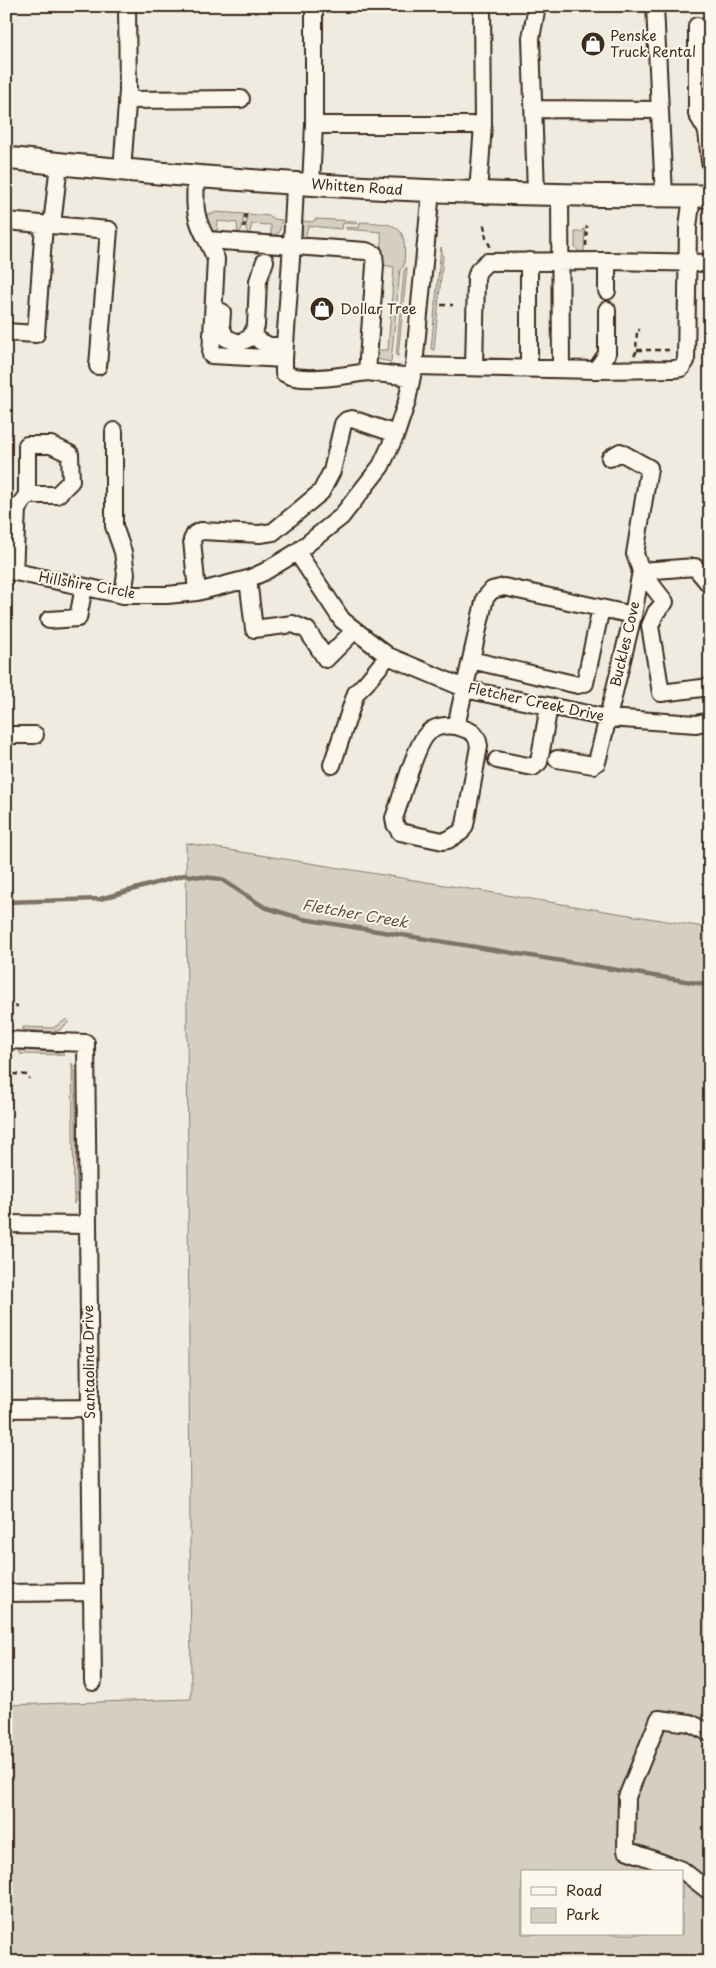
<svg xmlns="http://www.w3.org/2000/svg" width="716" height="1968" font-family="'Playpen Sans',sans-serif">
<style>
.green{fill:#d5cec3;stroke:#887c70;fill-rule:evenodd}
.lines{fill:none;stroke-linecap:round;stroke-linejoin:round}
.stream{stroke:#7f7367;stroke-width:4.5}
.minor-casing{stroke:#3b2a1e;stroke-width:20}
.major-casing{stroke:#3b2a1e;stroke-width:25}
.path{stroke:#3b2a1e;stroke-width:2.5;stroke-dasharray:5 4;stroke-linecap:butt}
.minor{stroke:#fbf7ec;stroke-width:16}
.major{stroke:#fbf7ec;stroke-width:21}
.labels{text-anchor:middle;stroke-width:4;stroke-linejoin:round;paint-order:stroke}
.poi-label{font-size:14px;fill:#3b2a1e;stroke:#fbf7ec;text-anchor:start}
.street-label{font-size:14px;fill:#3b2a1e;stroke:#fbf7ec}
.water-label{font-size:15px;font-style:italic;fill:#635448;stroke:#fbf7ec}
</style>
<rect width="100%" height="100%" fill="#f0ebe0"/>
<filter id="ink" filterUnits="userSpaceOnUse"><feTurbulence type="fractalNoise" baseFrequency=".02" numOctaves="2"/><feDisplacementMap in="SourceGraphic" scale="10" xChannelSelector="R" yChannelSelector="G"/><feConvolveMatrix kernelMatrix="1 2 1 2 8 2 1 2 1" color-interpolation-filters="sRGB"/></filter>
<g filter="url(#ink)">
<path class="green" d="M 215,212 L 244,214 L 242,229 L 238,234 L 237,223 L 218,221 L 217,231 L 210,231 L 206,224 L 207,214 L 214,214 Z
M 247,214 L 270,216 L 274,219 L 282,220 L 279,233 L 271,236 L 271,225 L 252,224 L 249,235 L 246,230 Z
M 316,219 L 356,221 L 356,224 L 343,223 L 342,229 L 308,226 L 305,239 L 302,238 L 302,221 L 312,222 Z
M 360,222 C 400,224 407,224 404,266 L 400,270 L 391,362 L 376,359 L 377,350 L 388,350 L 394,267 L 382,265 L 381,232 L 346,229 L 346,227 L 359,228 Z
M 585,228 L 584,252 L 579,252 L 575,247 L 575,232 L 581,232 Z
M 441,247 L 443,256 L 434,350 L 431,349 Z
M 407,267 L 398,356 L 396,356 L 404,270 Z
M 186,843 L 710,928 L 710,1962 L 6,1962 L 6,1705 L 191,1699 ZM 522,1872 L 682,1872 L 682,1934 L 522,1934 Z
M 67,1019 L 69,1022 L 60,1030 L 52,1032 L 23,1030 L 23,1027 L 53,1028 Z
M 20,1050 L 55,1052 L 64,1055 L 20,1054 Z
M 72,1063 L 75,1071 L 77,1193 L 74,1204 Z"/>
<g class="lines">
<path class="stream" d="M 6,902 L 100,899 L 184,875 L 221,879 L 264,907 L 303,919 L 710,985"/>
<defs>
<path id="minor" d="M 655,6 L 664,196
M 697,26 L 697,114 L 707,131
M 127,100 L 241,99
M 534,109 L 659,110
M 314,125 L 483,125
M 710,131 L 707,131 L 710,162
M 122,171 L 128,91 L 127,6
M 196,177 C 195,204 193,215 207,240 C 260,244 313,247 366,251 L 374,254 L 375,266 L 367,372 C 347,375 301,384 284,373 L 284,359 C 288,300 293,242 295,183
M 311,184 L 314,125 L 314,6
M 478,193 L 483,125 L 482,6
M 536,194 L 531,38 L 537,6
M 560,195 L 561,369
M 6,221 L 52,225 L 59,164
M 52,225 L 109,230 L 98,366
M 207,240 L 216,259 L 211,355 L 284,359
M 529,261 L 529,369
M 607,261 L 710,263
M 222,312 L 221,327 L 226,338 L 239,343 L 250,338 L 256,326 L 258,281 L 265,261
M 6,332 L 36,334 L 44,225
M 260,341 L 269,346 L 285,346
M 414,366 L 596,370 L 607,354 L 607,310
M 474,367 L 476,278 L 478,271 L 487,262 L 607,261 L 607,291
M 596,370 L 674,369 L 681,368 L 686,361 L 688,227 L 692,196
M 367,372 L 412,377
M 114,431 L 114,526 L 123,552 L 126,574 L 123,595
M 610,458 L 620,452 L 649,468 L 635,554 L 641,571 L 665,602 L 656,612 L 650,626 L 661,693 L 710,687
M 297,552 L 342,620 L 388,656 L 469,690 L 608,718 L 696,724 L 710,721
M 6,570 L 123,595 L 167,595 L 197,592 L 248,579 L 264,572 L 297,552 L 341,517 L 381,466 L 396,434 L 407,401 L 414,366 L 431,191
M 641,571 L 695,567 L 710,585
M 14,572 L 17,509 L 27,495 L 57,495 L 71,481 L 70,454 L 51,445 L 27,445 L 27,495
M 248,579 L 254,629 L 293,624 L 307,630 L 326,659 L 355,630
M 197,592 L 192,540 L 195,534 L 201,531 L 260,534 L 273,532 L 321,492 L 332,471 L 343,424 L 347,420 L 352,419 L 396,434
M 49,620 L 78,618 L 84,587
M 471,660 L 578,685 L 585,683 L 601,608
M 456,726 C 469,730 477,732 479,746 L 465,825 L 461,832 L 448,840 L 443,841 L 400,832 L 395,824 L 394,818 C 401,800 415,746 427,734 C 434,726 447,725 456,726 L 485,598 L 492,590 L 504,587 L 633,615
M 6,735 L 35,735
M 557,759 L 593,765 L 597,762 L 633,615 L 641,571
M 497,760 L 533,767 L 539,762 L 549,706
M 332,765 L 356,693 L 366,683 L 388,656
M 6,1040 L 86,1043 L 93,1682
M 6,1224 L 87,1225
M 6,1409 L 90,1408
M 6,1593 L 92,1592
M 710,1733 L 690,1723 L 659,1719 L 627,1797 L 626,1850 L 682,1870 L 710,1892"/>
<path id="major" d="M 6,158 C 240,184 475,197 710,196"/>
</defs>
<use href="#minor" class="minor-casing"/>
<use href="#major" class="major-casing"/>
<path class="path" d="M 484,225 L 486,238 L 491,248
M 244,228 L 246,212
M 586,246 L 587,226
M 441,305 L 453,305
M 637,350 L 670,350
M 634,355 L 636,353 L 637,330 L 640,330
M 6,1006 L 18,1006
M 13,1074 L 28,1075 L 29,1079"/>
<use href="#minor" class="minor"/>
<use href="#major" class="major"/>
</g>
</g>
<defs>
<symbol id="shop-disc" viewBox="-11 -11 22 22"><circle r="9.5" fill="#3b2a1e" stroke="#fbf7ec"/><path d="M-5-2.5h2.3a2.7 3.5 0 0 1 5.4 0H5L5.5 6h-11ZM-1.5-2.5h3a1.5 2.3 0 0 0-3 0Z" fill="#fff"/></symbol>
</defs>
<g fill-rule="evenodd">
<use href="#shop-disc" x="579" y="30" width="28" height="28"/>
<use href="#shop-disc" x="308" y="295" width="28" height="28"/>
</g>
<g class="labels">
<g class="poi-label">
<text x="610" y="41">Penske<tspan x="610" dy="16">Truck Rental</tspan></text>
<text x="340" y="314">Dollar Tree</text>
</g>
<g class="street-label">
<text transform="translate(357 187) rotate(4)" y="5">Whitten Road</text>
<text transform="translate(87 585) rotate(10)" y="5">Hillshire Circle</text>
<text transform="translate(625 644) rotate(-77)" y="5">Buckles Cove</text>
<text transform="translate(536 702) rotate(12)" y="5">Fletcher Creek Drive</text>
<text transform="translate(89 1362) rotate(-91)" y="5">Santaolina Drive</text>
</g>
<g class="water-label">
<text transform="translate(355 914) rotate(10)" y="5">Fletcher Creek</text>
</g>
</g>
<rect width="716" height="1968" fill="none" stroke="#fbf7ec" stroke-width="25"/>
<rect x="12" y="12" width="691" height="1943" fill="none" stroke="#3b2a1e" stroke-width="2" filter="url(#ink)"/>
<rect x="521" y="1870" width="162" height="65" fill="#fbf7ec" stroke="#aea59a"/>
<rect x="531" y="1887" width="25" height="8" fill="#fbf7ec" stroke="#aea59a"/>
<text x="566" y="1896" font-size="15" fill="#3b2a1e">Road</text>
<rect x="531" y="1908" width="25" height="15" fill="#d5cec3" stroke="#aea59a"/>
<text x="566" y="1920" font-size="15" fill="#3b2a1e">Park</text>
</svg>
